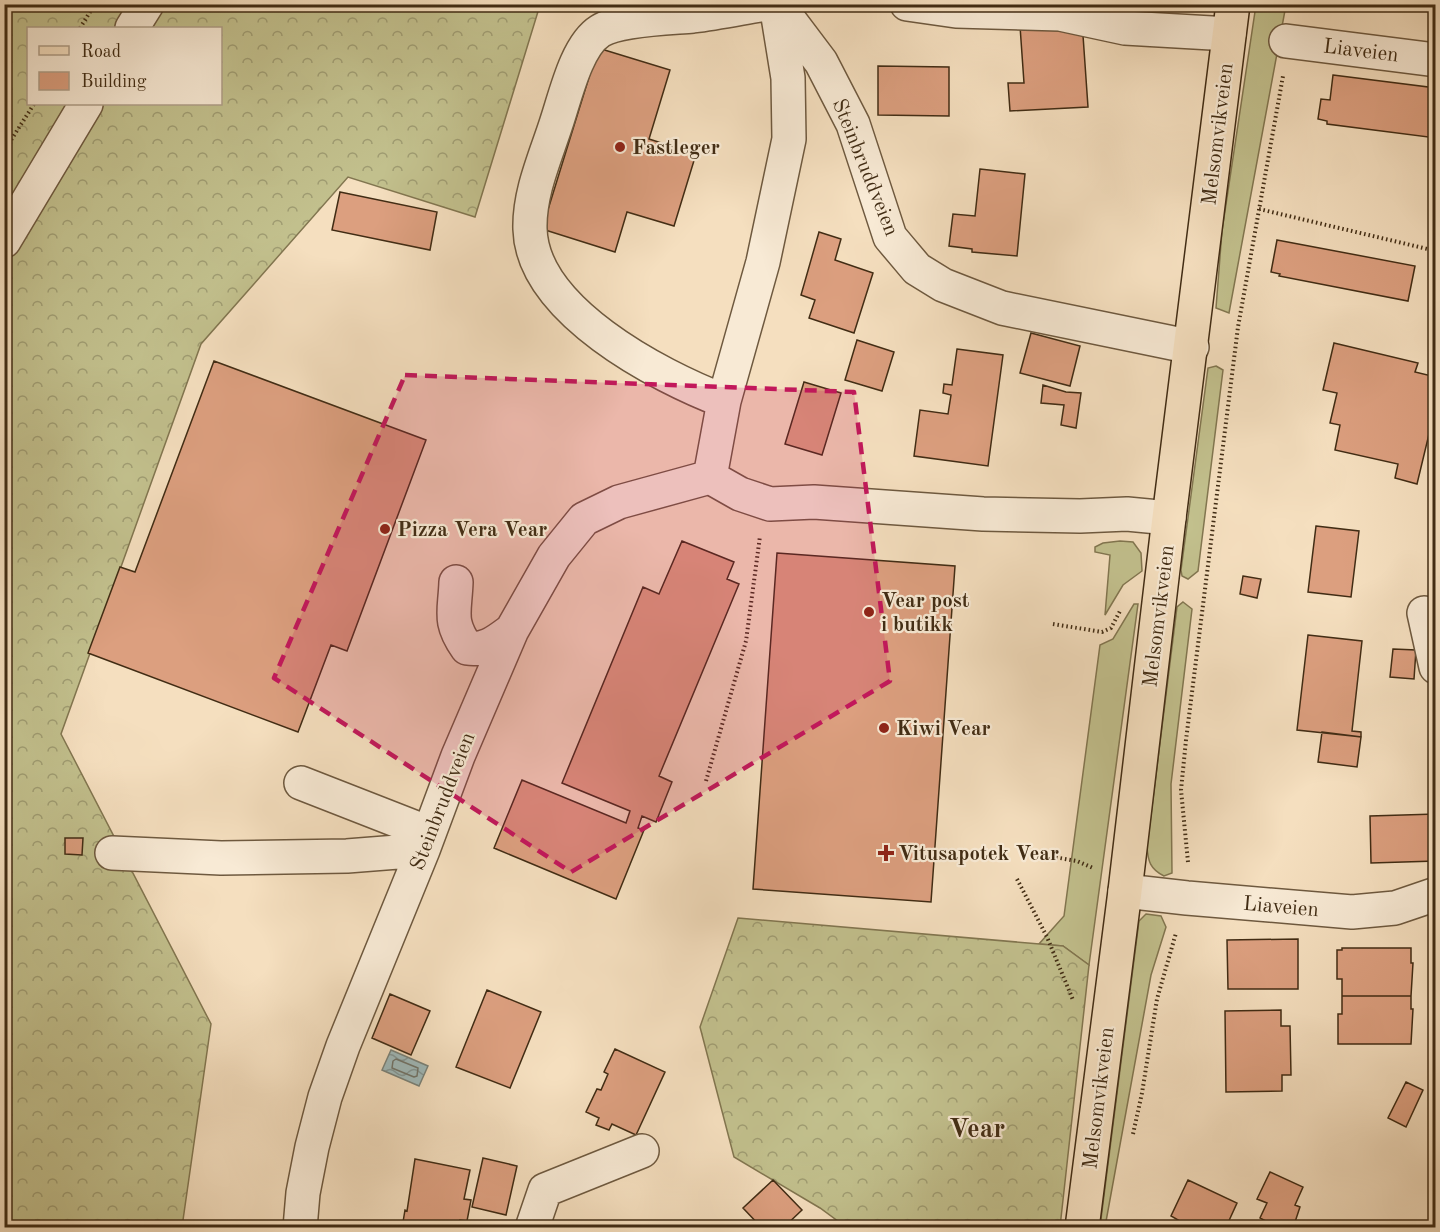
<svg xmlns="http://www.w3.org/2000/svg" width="1440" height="1232" font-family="'Old Standard TT',serif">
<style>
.grass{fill:#c2c08d;stroke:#827650;stroke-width:1.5}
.forest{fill:url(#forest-crowns);stroke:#827650;stroke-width:1.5;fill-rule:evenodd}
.water{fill:url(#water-waves);stroke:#798178;stroke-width:1.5}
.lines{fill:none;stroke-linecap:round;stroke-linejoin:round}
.shore{stroke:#707368;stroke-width:1.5}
.building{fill:#dc9f7f;stroke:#412c14;stroke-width:1.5}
.minor-casing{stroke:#6e593f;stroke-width:36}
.major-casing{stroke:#412c14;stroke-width:36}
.path{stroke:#412c14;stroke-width:4;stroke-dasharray:1.5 3;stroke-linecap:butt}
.minor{stroke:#f8ead5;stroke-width:33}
.major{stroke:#f5dfbf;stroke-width:33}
.marked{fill:#c2185b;fill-opacity:0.2;stroke:#c2185b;stroke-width:4.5;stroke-dasharray:12 8;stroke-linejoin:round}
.poi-dot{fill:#8f2418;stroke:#f8ead5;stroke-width:2}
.labels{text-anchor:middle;stroke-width:4.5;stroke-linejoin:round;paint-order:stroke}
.street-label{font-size:21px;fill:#412c14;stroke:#f8ead5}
.poi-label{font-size:21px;font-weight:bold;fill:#412c14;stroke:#f8ead5;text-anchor:start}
.district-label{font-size:27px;font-weight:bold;fill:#412c14;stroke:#f8ead5}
</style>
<defs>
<pattern id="forest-crowns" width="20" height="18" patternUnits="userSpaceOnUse" patternTransform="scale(1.5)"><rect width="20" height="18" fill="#c2c08d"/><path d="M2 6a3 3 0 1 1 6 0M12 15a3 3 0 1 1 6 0" fill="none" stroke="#9f9c72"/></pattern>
<pattern id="water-waves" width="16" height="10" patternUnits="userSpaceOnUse" patternTransform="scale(1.5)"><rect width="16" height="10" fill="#9fbabb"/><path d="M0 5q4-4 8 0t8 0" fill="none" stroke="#839797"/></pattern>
</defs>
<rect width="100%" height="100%" fill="#f5dfbf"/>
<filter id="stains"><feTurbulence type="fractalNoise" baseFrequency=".00333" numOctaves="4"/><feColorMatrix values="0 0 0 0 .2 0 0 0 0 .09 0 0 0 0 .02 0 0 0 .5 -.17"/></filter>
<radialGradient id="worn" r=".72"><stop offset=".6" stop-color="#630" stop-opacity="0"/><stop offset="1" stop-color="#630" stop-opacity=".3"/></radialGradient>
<path class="grass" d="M 1256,5 L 1286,5 L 1229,313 L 1216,308 L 1222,231 Z
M 1216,366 L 1223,370 L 1198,571 L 1188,579 L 1182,576 L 1181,570 L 1208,368 Z
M 1120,541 L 1133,542 L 1141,553 L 1142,571 L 1123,585 L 1105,615 L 1110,555 L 1095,552 L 1095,547 L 1103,543 Z
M 1183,602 L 1192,609 L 1171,784 L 1172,873 L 1164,876 C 1150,869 1148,861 1147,847 L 1177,607 Z
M 1134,604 L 1138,604 L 1089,965 L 1063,946 L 1039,944 L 1064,916 L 1100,645 L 1113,639 Z
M 1146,914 L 1161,916 L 1166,927 L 1151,975 L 1105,1227 L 1100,1227 L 1139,921 Z"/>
<path class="forest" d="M 5,5 L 540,5 L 475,217 L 348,177 L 201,344 L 61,734 L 211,1024 L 182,1227 L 5,1228 ZM 28,28 L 220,28 L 220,104 L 28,104 Z
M 738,918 L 1063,946 L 1089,965 L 1060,1227 L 846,1227 L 820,1208 L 734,1157 L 700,1027 Z"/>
<path class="water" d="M 391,1050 L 428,1066 L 419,1086 L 382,1070 Z"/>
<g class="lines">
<path class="shore" d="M 396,1059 L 418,1068 L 417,1076 L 414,1077 L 392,1068 L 393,1061 Z"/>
</g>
<path class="building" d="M 1082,21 L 1088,107 L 1010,111 L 1008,83 L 1024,83 L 1020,26 Z
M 598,48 L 670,70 L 649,139 L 696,154 L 674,226 L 627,212 L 615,252 L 542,229 Z
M 878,66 L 949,67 L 949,116 L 878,115 Z
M 1333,75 L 1436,88 L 1436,138 L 1327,124 L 1327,121 L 1318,119 L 1321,99 L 1330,100 Z
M 980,169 L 1025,174 L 1017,256 L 972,252 L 972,249 L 949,246 L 953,214 L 975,216 Z
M 340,192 L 437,212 L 430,250 L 332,230 Z
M 819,232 L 841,239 L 835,260 L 873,273 L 854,333 L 809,318 L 815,300 L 801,295 Z
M 1277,240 L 1415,266 L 1408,301 L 1279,276 L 1280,274 L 1271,272 Z
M 1031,333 L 1080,346 L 1070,386 L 1020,373 Z
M 857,340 L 894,352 L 882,391 L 845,380 Z
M 1334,343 L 1418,363 L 1415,372 L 1436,377 L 1436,405 L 1417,484 L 1395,478 L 1398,464 L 1335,450 L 1340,425 L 1330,423 L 1337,393 L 1323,390 Z
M 957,349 L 1003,355 L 988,466 L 914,456 L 920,410 L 948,414 L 951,395 L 943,393 L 944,384 L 952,385 Z
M 214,361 L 426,440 L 347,651 L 331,645 L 298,732 L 88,653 L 120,567 L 135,572 Z
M 804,382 L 841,393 L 822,455 L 785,444 Z
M 1043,385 L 1066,392 L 1081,393 L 1076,428 L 1061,425 L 1064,405 L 1041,403 Z
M 1316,526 L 1359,531 L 1351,597 L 1308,592 Z
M 682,541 L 734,562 L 727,579 L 739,584 L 659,776 L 672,782 L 656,822 L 642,816 L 638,828 L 644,830 L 616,899 L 494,848 L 522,780 L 626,823 L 630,811 L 562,783 L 643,587 L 659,594 Z
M 777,553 L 955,566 L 931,902 L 753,889 Z
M 1243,576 L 1261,579 L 1257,598 L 1240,594 Z
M 1308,635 L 1362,641 L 1352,731 L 1361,732 L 1361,737 L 1297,730 Z
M 1393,649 L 1416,650 L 1414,679 L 1390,677 Z
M 1322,732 L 1361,737 L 1357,767 L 1318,762 Z
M 1436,814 L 1436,861 L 1371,863 L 1370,816 Z
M 65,838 L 83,838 L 82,855 L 65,854 Z
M 1298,939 L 1298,989 L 1228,989 L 1227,940 Z
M 1342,948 L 1411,948 L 1411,963 L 1413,963 L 1411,996 L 1342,996 L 1342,979 L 1337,979 L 1337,950 L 1342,950 Z
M 487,990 L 541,1012 L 510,1088 L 456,1067 Z
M 390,994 L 430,1011 L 411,1055 L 372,1038 Z
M 1342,996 L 1411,996 L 1411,1009 L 1413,1009 L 1411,1044 L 1338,1044 L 1338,1014 L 1342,1014 Z
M 1281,1010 L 1281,1026 L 1290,1026 L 1291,1075 L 1282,1075 L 1282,1091 L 1226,1092 L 1225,1011 Z
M 615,1049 L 665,1072 L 636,1135 L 612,1124 L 609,1130 L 596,1125 L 599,1118 L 586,1112 L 597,1089 L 601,1090 L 608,1074 L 604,1072 Z
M 1406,1082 L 1423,1090 L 1406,1127 L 1388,1118 Z
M 483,1158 L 517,1166 L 506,1215 L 472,1207 Z
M 415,1159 L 470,1170 L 464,1199 L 471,1200 L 467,1221 L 460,1220 L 459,1228 L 402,1228 L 405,1210 L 407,1211 Z
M 1270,1172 L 1303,1187 L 1295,1205 L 1300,1207 L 1293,1228 L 1279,1228 L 1260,1218 L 1267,1203 L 1257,1199 Z
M 773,1180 L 802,1210 L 783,1228 L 762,1228 L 743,1208 Z
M 1188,1180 L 1237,1203 L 1227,1225 L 1228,1228 L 1177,1228 L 1180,1221 L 1171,1216 Z"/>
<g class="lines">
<defs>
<path id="minor" d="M 907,4 L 956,11 L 1060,14 L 1125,28 L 1229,34
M 778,5 L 821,62 L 853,124 L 890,237 L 917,269 L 943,285 L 1002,308 L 1192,347
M 132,28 L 147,4
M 1286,41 L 1436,60
M 4,241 L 86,104
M 724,401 C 658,376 532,310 530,229 C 529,193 545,158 556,124 C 565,98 576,46 600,31 C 619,19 669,18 693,16 C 717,13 741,8 765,4
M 710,477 L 740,494 L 770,504 L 814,502 L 983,514 L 1080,516 L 1127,514 L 1169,518
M 456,582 C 455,612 448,621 467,648 C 486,651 497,641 512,630
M 1424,613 L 1436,667
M 301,783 L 429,833
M 112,853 L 221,858 L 347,856 L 423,850
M 1125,891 L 1187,898 L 1352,912 L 1395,908 L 1436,894
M 300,1228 L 303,1193 L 312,1147 L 325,1097 L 343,1046 L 423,850 L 458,756 L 512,630 L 554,556 L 584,519 L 619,502 L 710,477 L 724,401 L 763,262 L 789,139 L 788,78 L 776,4
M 532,1228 L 545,1190 L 642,1151"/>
<path id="major" d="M 1082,1228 L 1125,891 L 1169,518 L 1233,4"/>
</defs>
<use href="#minor" class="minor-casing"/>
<use href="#major" class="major-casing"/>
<path class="path" d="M 80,28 L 95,4
M 4,151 L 34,104
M 1259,209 L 1436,251
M 1053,624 L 1102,632 L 1111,628 L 1120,611
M 706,781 L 746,641 L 760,536
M 1025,852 L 1077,861 L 1093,868
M 1188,862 L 1181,790 L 1186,740 L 1238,327 L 1283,76
M 1017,879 L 1047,937 L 1073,1000
M 1133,1134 L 1142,1093 L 1157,999 L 1176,933"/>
<use href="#minor" class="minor"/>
<use href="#major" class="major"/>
</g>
<path class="marked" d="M 405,375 L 854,392 L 890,681 L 571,872 L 274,678 Z"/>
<g class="poi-dot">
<circle cx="620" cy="147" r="6"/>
<circle cx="385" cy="529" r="6"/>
<circle cx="869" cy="612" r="6"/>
<circle cx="884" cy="728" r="6"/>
<path d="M883 844h6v6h6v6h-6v6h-6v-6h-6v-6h6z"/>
</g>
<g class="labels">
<g class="street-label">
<text transform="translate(1361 50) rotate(7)" y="7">Liaveien</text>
<text transform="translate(1217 134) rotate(-83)" y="7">Melsomvikveien</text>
<text transform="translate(866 167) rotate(68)" y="7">Steinbruddveien</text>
<text transform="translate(1158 616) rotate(-83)" y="7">Melsomvikveien</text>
<text transform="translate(442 801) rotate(-69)" y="7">Steinbruddveien</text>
<text transform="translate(1281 906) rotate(5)" y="7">Liaveien</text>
<text transform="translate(1098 1098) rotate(-83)" y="7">Melsomvikveien</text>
</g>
<g class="poi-label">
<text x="632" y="154">Fastleger</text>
<text x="397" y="536">Pizza Vera Vear</text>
<text x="881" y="607">Vear post<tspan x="881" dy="24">i butikk</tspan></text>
<text x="896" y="735">Kiwi Vear</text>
<text x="898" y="860">Vitusapotek Vear</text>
</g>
<g class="district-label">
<text x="977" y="1137">Vear</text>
</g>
</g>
<rect width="1440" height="1232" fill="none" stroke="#f5dfbf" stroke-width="24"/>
<rect x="6" y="6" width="1428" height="1220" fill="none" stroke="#412c14" stroke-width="3"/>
<rect x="12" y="12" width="1416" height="1208" fill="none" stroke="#412c14" stroke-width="1.5"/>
<rect x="27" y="27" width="195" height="78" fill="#f8ead5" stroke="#af9e88" stroke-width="1.5"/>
<rect x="39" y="46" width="30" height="9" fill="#f5dfbf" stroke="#af9e88" stroke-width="1.5"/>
<text x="81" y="57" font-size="18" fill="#412c14">Road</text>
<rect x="39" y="72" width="30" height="18" fill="#dc9f7f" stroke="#af9e88" stroke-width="1.5"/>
<text x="81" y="87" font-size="18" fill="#412c14">Building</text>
<rect width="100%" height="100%" filter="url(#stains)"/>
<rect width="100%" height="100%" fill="url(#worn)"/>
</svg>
